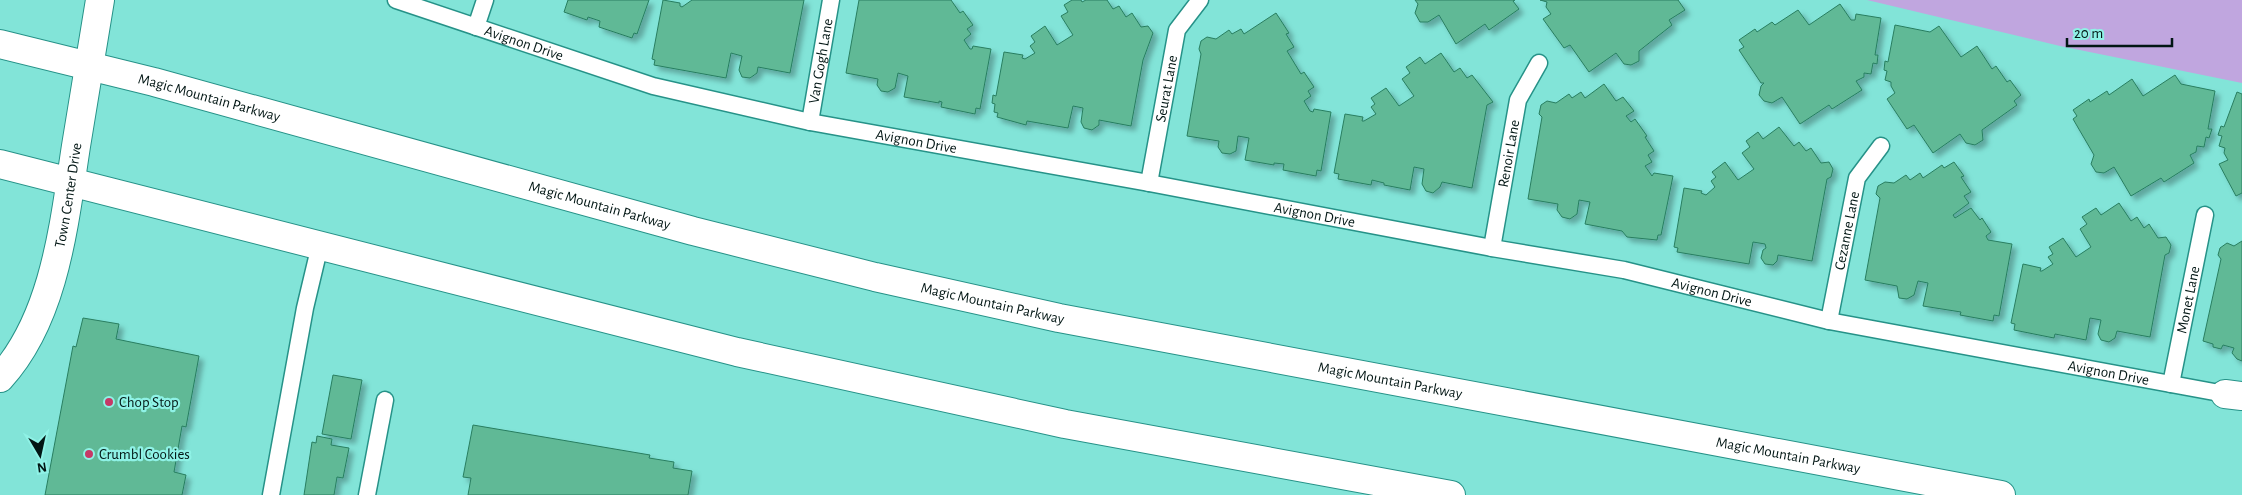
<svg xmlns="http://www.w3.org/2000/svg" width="2242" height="495" font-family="'Alegreya Sans',sans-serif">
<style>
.green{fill:#c0a6df}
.building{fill:#61b996;stroke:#287e60;filter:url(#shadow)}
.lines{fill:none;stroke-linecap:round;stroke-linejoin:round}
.lane-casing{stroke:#269288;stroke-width:19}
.street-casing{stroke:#269288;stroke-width:30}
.primary-casing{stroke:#269288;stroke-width:30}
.lane{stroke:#fff;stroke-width:16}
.street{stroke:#fff;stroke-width:28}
.primary{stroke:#fff;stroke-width:28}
.poi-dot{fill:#c63966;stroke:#8ff2e6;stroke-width:2}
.labels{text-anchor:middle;stroke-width:4.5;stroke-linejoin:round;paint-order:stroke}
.street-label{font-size:15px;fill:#021614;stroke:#8ff2e6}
.poi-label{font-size:15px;fill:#021614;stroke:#8ff2e6;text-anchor:start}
</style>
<defs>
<filter id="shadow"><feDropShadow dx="4.5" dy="4.5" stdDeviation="2.5" flood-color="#0004"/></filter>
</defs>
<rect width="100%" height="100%" fill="#82e4d8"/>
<path class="green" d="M 1867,0 L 2242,0 L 2242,83 L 2060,46 Z"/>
<path class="building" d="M 568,0 L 649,0 L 637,34 L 634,33 L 632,38 L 599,27 L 600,21 L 588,17 L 587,20 L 564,12 Z
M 663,0 L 680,3 L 680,6 L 682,7 L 692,0 L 804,0 L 790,73 L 758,67 L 757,73 L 750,78 L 742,77 L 739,70 L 742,56 L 731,53 L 726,78 L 654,65 L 655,60 L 652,59 Z
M 859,0 L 951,0 L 960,13 L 963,11 L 973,25 L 967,29 L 971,34 L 964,40 L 970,49 L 972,49 L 973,46 L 991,49 L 980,109 L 976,108 L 975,114 L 941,107 L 942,102 L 939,101 L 939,103 L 904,97 L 908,76 L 898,73 L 895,88 L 888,92 L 881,91 L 877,85 L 878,79 L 846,73 Z
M 1072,0 L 1081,0 L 1082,2 L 1086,0 L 1107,0 L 1113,9 L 1119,6 L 1126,17 L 1132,13 L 1141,27 L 1148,26 L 1153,33 L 1143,60 L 1131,126 L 1099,120 L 1099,125 L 1092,130 L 1084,128 L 1081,122 L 1083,108 L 1073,106 L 1068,128 L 1027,121 L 1026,125 L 997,117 L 998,113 L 994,112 L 995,104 L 992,103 L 993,95 L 996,96 L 1004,52 L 1023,55 L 1022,58 L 1025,59 L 1035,53 L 1030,46 L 1035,42 L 1031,36 L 1045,26 L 1057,45 L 1073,35 L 1061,16 L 1068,12 L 1064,5 Z
M 1415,0 L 1515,0 L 1513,1 L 1519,9 L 1489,30 L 1485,24 L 1456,44 L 1439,15 L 1428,22 L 1420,22 L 1415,13 L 1418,4 Z
M 1540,0 L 1678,0 L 1685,10 L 1669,20 L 1672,25 L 1639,51 L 1639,61 L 1631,65 L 1624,64 L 1616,53 L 1589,72 L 1570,45 L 1564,48 L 1543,19 L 1551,14 L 1546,7 L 1547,2 Z
M 1840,4 L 1851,20 L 1855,20 L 1856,14 L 1881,18 L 1875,55 L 1878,55 L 1877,64 L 1873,63 L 1871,74 L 1864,73 L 1864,77 L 1856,81 L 1862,90 L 1832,109 L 1829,105 L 1800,124 L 1782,97 L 1772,103 L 1764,101 L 1759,95 L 1761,86 L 1764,83 L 1761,83 L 1739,50 L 1744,47 L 1739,40 L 1755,29 L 1757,32 L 1772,22 L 1775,25 L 1798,10 L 1809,25 Z
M 1276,13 L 1289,33 L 1286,34 L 1294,47 L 1287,51 L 1301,74 L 1304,72 L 1314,87 L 1308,91 L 1311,96 L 1304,101 L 1310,111 L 1313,112 L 1314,109 L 1331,112 L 1321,171 L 1317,170 L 1316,176 L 1283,170 L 1284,164 L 1274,163 L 1274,165 L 1245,160 L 1249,138 L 1238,136 L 1236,151 L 1230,154 L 1222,153 L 1218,147 L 1219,141 L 1187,136 L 1201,54 L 1199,49 L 1201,41 L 1207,37 L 1216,39 L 1229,30 L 1232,34 L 1241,29 L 1244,34 Z
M 1895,25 L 1930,32 L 1939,26 L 1961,57 L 1977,46 L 1992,69 L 1996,66 L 2007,82 L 2010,80 L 2021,95 L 2014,101 L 2017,105 L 1982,130 L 1983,140 L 1975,145 L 1966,143 L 1960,134 L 1933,153 L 1914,125 L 1907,129 L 1887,99 L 1895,93 L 1891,86 L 1891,82 L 1885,80 L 1887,71 L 1884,70 L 1885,61 L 1888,62 Z
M 1441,53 L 1454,72 L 1460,68 L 1467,78 L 1472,75 L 1493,102 L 1487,105 L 1472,188 L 1442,182 L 1440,187 L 1433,193 L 1426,191 L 1422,184 L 1424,169 L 1414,167 L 1410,190 L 1384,185 L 1384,183 L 1372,180 L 1371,185 L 1338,179 L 1339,174 L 1334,173 L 1345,114 L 1363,117 L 1362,121 L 1364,121 L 1376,114 L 1371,107 L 1375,104 L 1371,98 L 1386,88 L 1399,106 L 1414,96 L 1402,79 L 1410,73 L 1406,67 L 1420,57 L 1425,64 Z
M 2175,75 L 2181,84 L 2215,91 L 2208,129 L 2212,129 L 2209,138 L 2206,137 L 2204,147 L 2197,146 L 2196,152 L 2190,155 L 2194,163 L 2164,182 L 2161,178 L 2131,196 L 2114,167 L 2104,173 L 2096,172 L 2091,164 L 2094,155 L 2073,119 L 2077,116 L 2073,110 L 2089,99 L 2090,102 L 2107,91 L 2109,95 L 2132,79 L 2143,96 Z
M 1604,84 L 1616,101 L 1623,97 L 1634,111 L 1626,116 L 1631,122 L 1635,119 L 1647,136 L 1645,137 L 1654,151 L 1648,155 L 1652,162 L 1645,166 L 1652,176 L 1654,173 L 1673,176 L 1661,235 L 1658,235 L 1657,240 L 1627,237 L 1622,231 L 1585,224 L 1590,202 L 1579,200 L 1577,214 L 1570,219 L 1562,217 L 1557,210 L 1558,204 L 1528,199 L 1542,117 L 1539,114 L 1541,105 L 1547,101 L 1556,103 L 1569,94 L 1572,98 L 1581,92 L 1585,98 Z
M 2237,92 L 2242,94 L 2242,193 L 2236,196 L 2219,164 L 2228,160 L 2224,153 L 2225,148 L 2219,146 L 2222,136 L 2218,135 L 2221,126 L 2224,127 Z
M 1779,127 L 1794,146 L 1799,142 L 1806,151 L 1811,148 L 1821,163 L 1829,162 L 1833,169 L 1831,177 L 1827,179 L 1812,261 L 1778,255 L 1777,261 L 1773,265 L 1765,264 L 1761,258 L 1763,250 L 1766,248 L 1765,244 L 1753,242 L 1749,264 L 1677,252 L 1678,248 L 1674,247 L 1684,188 L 1702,191 L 1701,193 L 1706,195 L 1715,187 L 1711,181 L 1716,177 L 1712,172 L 1725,162 L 1738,180 L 1754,169 L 1742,153 L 1750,147 L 1746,141 L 1758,132 L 1763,139 Z
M 1954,162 L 1964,176 L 1961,177 L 1971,192 L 1964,196 L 1969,203 L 1953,215 L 1955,218 L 1971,208 L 1980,220 L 1982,218 L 1991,232 L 1986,236 L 1988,240 L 2012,244 L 1999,316 L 1994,315 L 1993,321 L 1960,315 L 1961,312 L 1923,306 L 1928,283 L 1918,281 L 1914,295 L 1907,299 L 1899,298 L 1897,286 L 1865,280 L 1880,198 L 1876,194 L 1878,186 L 1885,182 L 1894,183 L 1906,175 L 1910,180 L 1920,173 L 1923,178 L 1942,165 L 1944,168 Z
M 2119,203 L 2131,221 L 2137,217 L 2144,228 L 2149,224 L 2158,238 L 2166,237 L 2171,245 L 2169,253 L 2165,255 L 2150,337 L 2117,331 L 2115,338 L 2109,342 L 2101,340 L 2098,334 L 2101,320 L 2090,318 L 2086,340 L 2055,334 L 2054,338 L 2014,330 L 2015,324 L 2011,323 L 2023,264 L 2041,268 L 2040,271 L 2042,271 L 2053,264 L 2048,257 L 2053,254 L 2049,247 L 2063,238 L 2076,257 L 2091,247 L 2080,229 L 2087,224 L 2082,217 L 2096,208 L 2101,215 Z
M 2242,241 L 2242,361 L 2237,359 L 2232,353 L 2234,348 L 2223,345 L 2221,349 L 2213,347 L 2213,344 L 2203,341 L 2221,259 L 2218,255 L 2220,248 L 2227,243 L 2234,246 Z
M 83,318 L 119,324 L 116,339 L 199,356 L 186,427 L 182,426 L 174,472 L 186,475 L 182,495 L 45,495 L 73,346 L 76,347 Z
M 333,375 L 362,380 L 351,439 L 322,434 Z
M 473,425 L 650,455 L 649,458 L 674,462 L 673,468 L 692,471 L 688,495 L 468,495 L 471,478 L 463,477 Z
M 317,436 L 332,439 L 331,445 L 349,448 L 343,478 L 337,477 L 334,495 L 304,495 L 312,442 L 316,443 Z"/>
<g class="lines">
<defs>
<g id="lane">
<path id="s1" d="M 396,0 L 653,86 L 810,122 L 1149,183 L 1492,248 L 1624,270 L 1829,321 L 2225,394"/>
<path d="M 476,27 L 485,0"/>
<path id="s2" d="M 810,122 L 831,0"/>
<path id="s3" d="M 1149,183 L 1177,30 L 1200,0"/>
<path id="s4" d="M 1492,248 L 1518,100 L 1539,63"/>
<path id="s5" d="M 1829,321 L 1857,178 L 1881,146"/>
<path id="s6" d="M 2171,384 L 2205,215"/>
<path d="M 271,495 L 305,308 L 320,245"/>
<path d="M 367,495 L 385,400"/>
</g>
<g id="street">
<path id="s7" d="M 0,378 C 55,318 64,224 76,146 C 84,98 92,49 100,0"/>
<path d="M 2225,394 L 2242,396"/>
</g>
<g id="primary">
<path id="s8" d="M 0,44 L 154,82 L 693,231 L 875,277 L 1059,318 L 2001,495"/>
<path d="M 0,164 L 737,352 L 1065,424 L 1451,495"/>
</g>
</defs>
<use href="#lane" class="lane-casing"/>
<use href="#street" class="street-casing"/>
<use href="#primary" class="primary-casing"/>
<use href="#lane" class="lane"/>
<use href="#street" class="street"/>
<use href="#primary" class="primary"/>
</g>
<g class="poi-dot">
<circle cx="109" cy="402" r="5"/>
<circle cx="89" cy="454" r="5"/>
</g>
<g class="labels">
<g class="street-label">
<text dy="5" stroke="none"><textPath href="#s1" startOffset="135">Avignon Drive</textPath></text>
<text dy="5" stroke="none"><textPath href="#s2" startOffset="62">Van Gogh Lane</textPath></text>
<text dy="5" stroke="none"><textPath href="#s3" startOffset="96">Seurat Lane</textPath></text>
<text dy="5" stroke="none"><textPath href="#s8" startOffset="216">Magic Mountain Parkway</textPath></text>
<text dy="5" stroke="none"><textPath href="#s1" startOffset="540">Avignon Drive</textPath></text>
<text dy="5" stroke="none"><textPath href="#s4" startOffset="96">Renoir Lane</textPath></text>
<text dy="5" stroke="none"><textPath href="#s7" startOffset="198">Town Center Drive</textPath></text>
<text dy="5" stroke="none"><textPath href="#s8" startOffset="621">Magic Mountain Parkway</textPath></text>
<text dy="5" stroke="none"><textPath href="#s1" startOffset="945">Avignon Drive</textPath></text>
<text dy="5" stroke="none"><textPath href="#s5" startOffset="92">Cezanne Lane</textPath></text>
<text dy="5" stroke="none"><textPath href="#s1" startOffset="1350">Avignon Drive</textPath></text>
<text dy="5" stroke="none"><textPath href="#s6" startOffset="86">Monet Lane</textPath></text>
<text dy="5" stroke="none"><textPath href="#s8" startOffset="1026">Magic Mountain Parkway</textPath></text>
<text dy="5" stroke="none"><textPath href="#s1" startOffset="1755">Avignon Drive</textPath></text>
<text dy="5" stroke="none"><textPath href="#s8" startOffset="1431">Magic Mountain Parkway</textPath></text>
<text dy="5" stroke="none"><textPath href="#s8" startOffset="1836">Magic Mountain Parkway</textPath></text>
</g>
<g class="poi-label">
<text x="119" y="407">Chop Stop</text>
<text x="99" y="459">Crumbl Cookies</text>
</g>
</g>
<g transform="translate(40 455) rotate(171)" stroke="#8ff2e6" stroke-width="4" paint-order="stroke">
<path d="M0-4L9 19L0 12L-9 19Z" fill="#021614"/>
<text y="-8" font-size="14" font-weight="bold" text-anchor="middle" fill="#021614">N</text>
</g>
<path d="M2067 38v8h105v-8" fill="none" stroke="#021614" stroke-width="2.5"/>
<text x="2074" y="38" font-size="15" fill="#021614" stroke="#8ff2e6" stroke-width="4" paint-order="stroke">20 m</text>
</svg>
